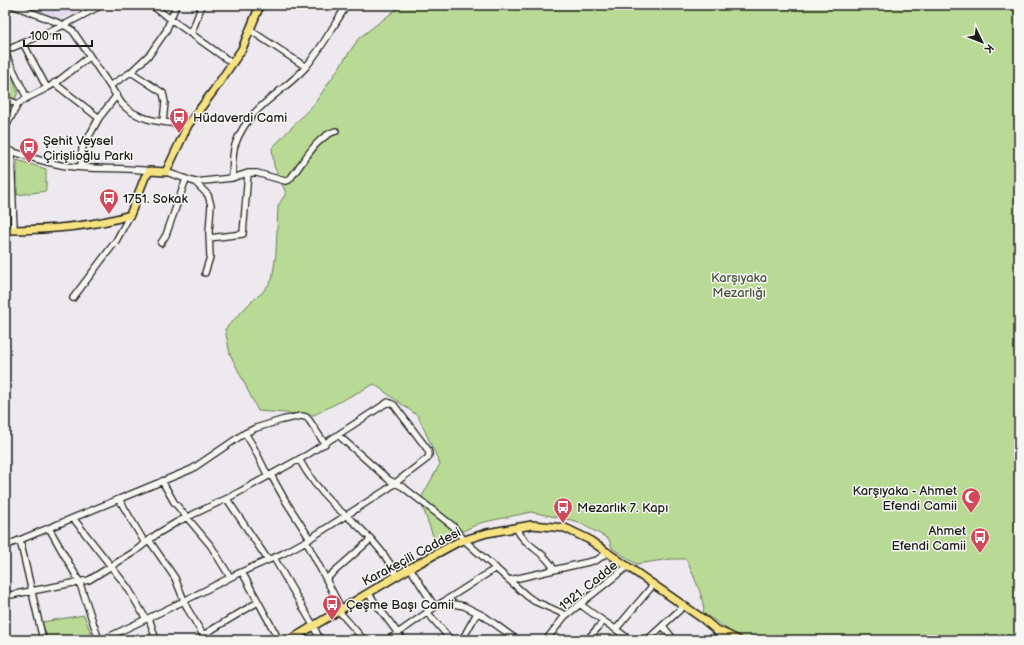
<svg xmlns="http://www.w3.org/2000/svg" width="1024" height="645" font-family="'Balsamiq Sans',sans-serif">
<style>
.built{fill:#e2d9ec}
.green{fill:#b9da94;stroke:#6a7b58}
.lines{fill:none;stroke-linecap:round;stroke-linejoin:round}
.minor-casing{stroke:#1c1c1c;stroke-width:8}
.major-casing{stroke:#1c1c1c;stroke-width:10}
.minor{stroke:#f6f6f2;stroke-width:5.5}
.major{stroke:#f7e281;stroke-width:7}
.labels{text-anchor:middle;stroke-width:3;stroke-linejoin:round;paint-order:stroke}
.poi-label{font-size:13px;fill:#1c1c1c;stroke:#f6f6f2;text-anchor:start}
.park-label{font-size:13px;fill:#4b5540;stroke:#f6f6f2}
.street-label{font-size:13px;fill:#1c1c1c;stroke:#f6f6f2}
</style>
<rect width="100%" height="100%" fill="#ede9ef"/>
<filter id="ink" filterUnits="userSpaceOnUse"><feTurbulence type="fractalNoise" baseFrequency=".025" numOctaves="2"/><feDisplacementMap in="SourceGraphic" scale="8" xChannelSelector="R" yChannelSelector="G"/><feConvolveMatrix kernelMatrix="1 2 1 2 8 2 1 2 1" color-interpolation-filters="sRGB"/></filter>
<g filter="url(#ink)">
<path class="built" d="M 35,5 L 94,5 L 59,19 L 35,10 Z"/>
<path class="green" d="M 402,5 L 1019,5 L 1019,640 L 745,640 L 733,633 L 703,613 C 707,603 691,570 686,559 L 671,559 L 636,564 L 612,548 L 609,539 L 576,521 L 531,512 L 480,523 L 436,544 L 420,500 L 440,464 L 418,416 L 374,384 L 314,415 L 258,411 L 230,354 L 225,329 L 252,301 L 262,293 L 272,280 L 276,254 L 278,206 L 286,193 L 274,166 L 272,148 L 315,103 L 359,38 Z
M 5,62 L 18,92 L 15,100 L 5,96 Z
M 17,160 L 46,169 L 46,191 L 17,195 Z
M 84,615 L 93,639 L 48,640 L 42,622 Z"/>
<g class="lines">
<defs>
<path id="minor" d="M 12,5 L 64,25 L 73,31 L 122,104 C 139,122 165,122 188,125
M 151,5 L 232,63
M 338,5 L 345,8
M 250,30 L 306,67
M 191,34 L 202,5
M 23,43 L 47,88
M 5,51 L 64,25 L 102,5
M 5,53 L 27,98
M 131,72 L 163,93 L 165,102 L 163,122
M 54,83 L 99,118
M 110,86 L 131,72 L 150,54 L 166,31 L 176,5
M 5,99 L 18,104
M 5,128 L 18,104 L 27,98 L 47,88 L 57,82 L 89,57
M 5,149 C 25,156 46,163 67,166 C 95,170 123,167 150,171
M 11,151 L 14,230
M 81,167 L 82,149 L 99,118 L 117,95
M 166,172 L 195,182 L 208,195 L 211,205 L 209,232 L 210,257 L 205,273
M 248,173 L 257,173 L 285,181 L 289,180 C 302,165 316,136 336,131
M 232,178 C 233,168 232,154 235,145 C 249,106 279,96 304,69 C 321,50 333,26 347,5
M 5,182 L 12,182
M 195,182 L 232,178 L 248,173 L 243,234 L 209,238
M 161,243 L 166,235 L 186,179
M 73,298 L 116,241 L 130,215
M 245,433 L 253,446 L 268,476
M 338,435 L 389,480 L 403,487 L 453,526 L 464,540 L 527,596 L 534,601 L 566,615
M 299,459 C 308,476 321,492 334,505 C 342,513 352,520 360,528 C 374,541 388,558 397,576
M 271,475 L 285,500 L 310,539
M 162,481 L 174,502 L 211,546 L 230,577
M 119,499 L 145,543
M 227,499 L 268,560
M 73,518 L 128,588 L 146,619
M 516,527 C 523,546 547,552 554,570
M 49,528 L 79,581 L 99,640
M 20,540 L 43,640
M 149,540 L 175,578 L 187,608 L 206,640
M 306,541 L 341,608
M 5,546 L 192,469 L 245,433 L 256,428 L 282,420 L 301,416 L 306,417 L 309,420 L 325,444
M 274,558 L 313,625 L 320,640
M 410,568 L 435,607 L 443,602 L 464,606 L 484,616 L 517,640
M 242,572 L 279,640
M 326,579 L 370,540
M 510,580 L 597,560 L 608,552
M 368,593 L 403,640
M 5,596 L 89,580 L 134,552 L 157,534 L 177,522 L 230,497 L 307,455 L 388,402 L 394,405 L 428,450 L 429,454 L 428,458 L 386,490 L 306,541 L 282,554 L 237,574 L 184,601 L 102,640
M 443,602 L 496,568
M 580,604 C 596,617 614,627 630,640
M 338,610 L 364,640
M 427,612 L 451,640
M 149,618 L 156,640
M 663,626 L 674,640
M 616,629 L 654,584
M 715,629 L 721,640
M 203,635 L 258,602
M 388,640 L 435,607
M 462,640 L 477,613
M 546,640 L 565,616 L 628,566
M 587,640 L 603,622
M 647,640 L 684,606"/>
<path id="major" d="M 5,230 C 45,230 92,227 130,215 L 145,177 L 150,171 L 166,172 L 188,125 L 214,90 L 242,49 L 260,5
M 290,640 L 410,568 L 458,542 L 487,533 L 532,525 L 565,528 L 588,539 L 703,619 L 715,629 L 738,640"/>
</defs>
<use href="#minor" class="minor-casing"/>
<use href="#major" class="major-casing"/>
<use href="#minor" class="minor"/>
<use href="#major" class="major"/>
</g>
</g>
<defs>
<symbol id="bus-pin" viewBox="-11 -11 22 30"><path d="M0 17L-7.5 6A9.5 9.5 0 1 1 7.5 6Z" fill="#d1495b" stroke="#f6f6f2"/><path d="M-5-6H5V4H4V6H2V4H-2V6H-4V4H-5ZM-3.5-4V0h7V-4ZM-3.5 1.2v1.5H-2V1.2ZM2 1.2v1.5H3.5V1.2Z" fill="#fff"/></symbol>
<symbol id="mosque-pin" viewBox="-11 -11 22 30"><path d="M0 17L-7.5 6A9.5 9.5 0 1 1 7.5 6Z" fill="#d1495b" stroke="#f6f6f2"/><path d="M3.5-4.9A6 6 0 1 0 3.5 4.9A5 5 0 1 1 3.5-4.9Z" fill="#fff"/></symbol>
</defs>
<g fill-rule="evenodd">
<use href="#bus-pin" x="168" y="106" width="22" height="30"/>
<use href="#bus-pin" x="18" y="136" width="22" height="30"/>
<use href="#bus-pin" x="98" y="187" width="22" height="30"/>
<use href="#mosque-pin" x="960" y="486" width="22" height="30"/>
<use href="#bus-pin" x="552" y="496" width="22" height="30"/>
<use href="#bus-pin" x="969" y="526" width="22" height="30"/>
<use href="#bus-pin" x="321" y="593" width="22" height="30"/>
</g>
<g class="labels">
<g class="poi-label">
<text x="193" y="122">Hüdaverdi Cami</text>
<text x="43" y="145">Şehit Veysel<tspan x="43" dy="15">Çirişlioğlu Parkı</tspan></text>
<text x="123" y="203">1751. Sokak</text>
<text x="957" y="495" text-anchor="end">Karşıyaka - Ahmet<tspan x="957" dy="15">Efendi Camii</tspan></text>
<text x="577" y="512">Mezarlık 7. Kapı</text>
<text x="966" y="535" text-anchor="end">Ahmet<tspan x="966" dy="15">Efendi Camii</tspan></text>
<text x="346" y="609">Çeşme Başı Camii</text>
</g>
<g class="park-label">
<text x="739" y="282">Karşıyaka<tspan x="739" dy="15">Mezarlığı</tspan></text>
</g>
<g class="street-label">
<text transform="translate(411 556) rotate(-28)" y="5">Karakeçili Caddesi</text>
<text transform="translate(588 585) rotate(-39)" y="5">1921. Cadde</text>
</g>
</g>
<rect width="1024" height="645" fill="none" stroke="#f6f6f2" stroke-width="20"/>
<rect x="10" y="10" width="1004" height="625" fill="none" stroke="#1c1c1c" stroke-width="1.5" filter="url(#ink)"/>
<g transform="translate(982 42) rotate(133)" stroke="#f6f6f2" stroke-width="3" paint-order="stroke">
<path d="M0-3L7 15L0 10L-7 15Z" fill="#1c1c1c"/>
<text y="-6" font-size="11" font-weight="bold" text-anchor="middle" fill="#1c1c1c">K</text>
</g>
<path d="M24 40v6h68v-6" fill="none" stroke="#1c1c1c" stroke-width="2"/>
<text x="30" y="40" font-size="12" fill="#1c1c1c" stroke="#f6f6f2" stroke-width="3" paint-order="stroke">100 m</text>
</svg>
